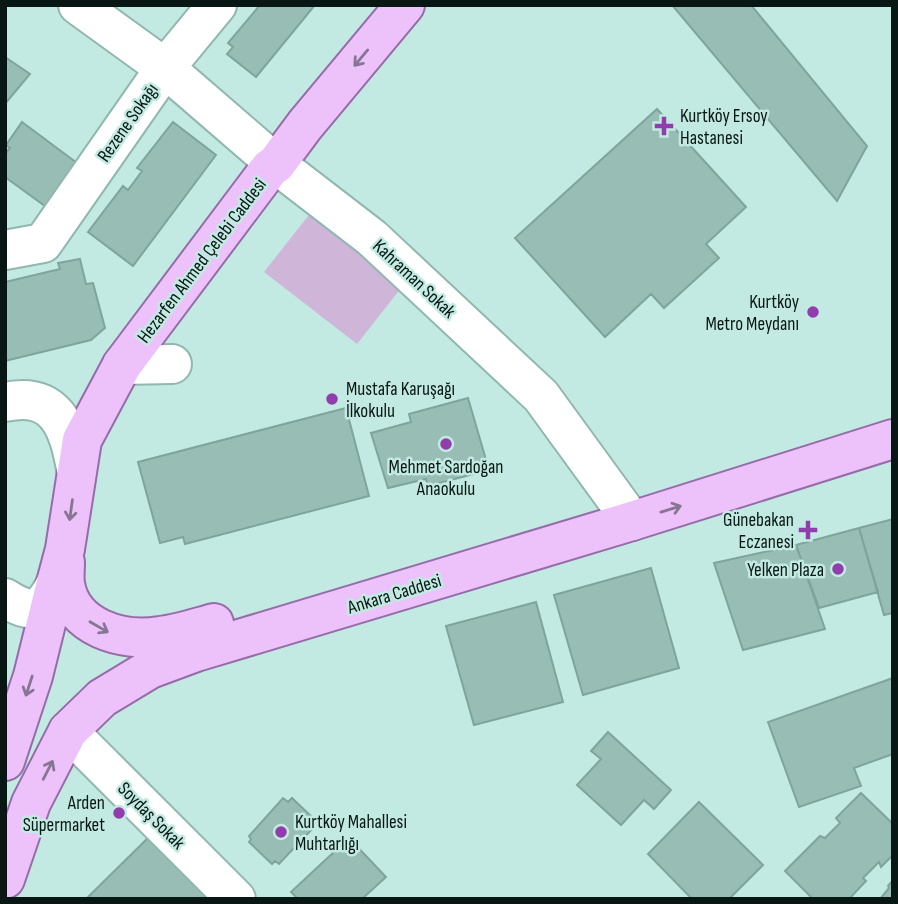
<svg xmlns="http://www.w3.org/2000/svg" width="898" height="904" font-family="'Sofia Sans Condensed',sans-serif">
<style>
.green{fill:#cfb6d8}
.building{fill:#97bdb5;stroke:#7fa49c;stroke-width:2}
.lines{fill:none;stroke-linecap:round;stroke-linejoin:round}
.minor-casing{stroke:#91b7ae;stroke-width:42}
.major-casing{stroke:#956ca8;stroke-width:42}
.minor{stroke:#fff;stroke-width:38}
.major{stroke:#edc2fb;stroke-width:38}
.oneway{stroke:#867593}
.poi-dot{fill:#913dab;stroke:#c3eae2;stroke-width:2.5}
.labels{text-anchor:middle;stroke-width:5;stroke-linejoin:round;paint-order:stroke}
.poi-label{font-size:19px;fill:#081714;stroke:#c3eae2;text-anchor:end}
.street-label{font-size:19px;fill:#081714;stroke:#c3eae2}
</style>
<rect width="100%" height="100%" fill="#c3eae2"/>
<path class="green" d="M 312,211 L 405,283 L 357,344 L 264,272 Z"/>
<path class="building" d="M 260,5 L 315,5 L 256,77 L 227,54 L 233,47 L 228,43 Z
M 672,5 L 751,5 L 867,146 L 837,201 Z
M 5,57 L 30,74 L 5,104 Z
M 657,109 L 746,207 L 706,244 L 719,258 L 664,308 L 651,294 L 605,337 L 515,238 Z
M 22,122 L 77,163 L 49,209 L 5,177 L 5,154 L 10,148 L 6,145 Z
M 173,122 L 216,155 L 133,266 L 88,232 L 123,186 L 128,190 L 142,171 L 137,168 Z
M 80,259 L 86,284 L 93,283 L 105,328 L 91,340 L 5,361 L 5,282 L 60,269 L 58,263 Z
M 468,398 L 489,470 L 428,486 L 426,479 L 388,488 L 371,433 L 411,422 L 409,414 Z
M 346,408 L 369,496 L 185,544 L 183,537 L 160,543 L 138,462 Z
M 893,519 L 893,613 L 884,615 L 859,528 Z
M 859,528 L 878,592 L 819,608 L 796,545 Z
M 796,545 L 825,629 L 743,650 L 714,563 Z
M 651,568 L 679,668 L 583,695 L 554,595 Z
M 536,602 L 563,702 L 474,725 L 446,626 Z
M 893,678 L 893,754 L 854,768 L 861,786 L 799,807 L 768,722 Z
M 608,732 L 671,790 L 654,809 L 644,800 L 621,825 L 577,785 L 601,759 L 591,751 Z
M 861,793 L 893,824 L 893,855 L 881,867 L 879,862 L 863,878 L 866,881 L 849,899 L 813,899 L 785,871 L 820,836 L 825,838 L 840,823 L 836,818 Z
M 283,798 L 288,802 L 292,798 L 313,818 L 309,823 L 314,827 L 279,864 L 275,861 L 272,864 L 249,842 L 251,839 L 249,836 Z
M 699,802 L 763,865 L 729,899 L 692,899 L 648,854 Z
M 153,833 L 217,899 L 86,899 Z
M 349,838 L 386,877 L 362,899 L 298,899 L 291,892 Z
M 893,880 L 893,899 L 880,899 L 889,888 L 888,886 Z"/>
<g class="lines">
<defs>
<path id="minor" d="M 78,5 L 165,68 L 276,164 L 372,238 L 541,396 L 632,521
M 5,250 L 43,243 L 165,68 L 217,5
M 122,365 L 172,364
M 5,402 C 56,391 69,427 76,469
M 5,598 C 32,615 42,612 56,583
M 68,731 L 236,899"/>
<path id="major" d="M 65,562 C 65,569 64,577 65,584 C 72,628 122,642 160,636 C 178,634 196,628 214,623
M 5,761 L 33,676 L 56,583 L 65,549 L 82,440 L 122,365 L 270,168 L 276,164 L 305,125 L 405,5
M 5,879 L 31,803 L 68,731 L 102,698 L 150,669 L 196,652 L 632,521 L 893,439"/>
</defs>
<use href="#minor" class="minor-casing"/>
<use href="#major" class="major-casing"/>
<use href="#minor" class="minor"/>
<use href="#major" class="major"/>
</g>
<defs><path id="oneway-shaft" d="M-6 0H5M1.5-3L5.5 0L1.5 3" fill="none" stroke-width="1.6" stroke-linecap="round" stroke-linejoin="round" transform="scale(1.75)"/></defs>
<g class="oneway">
<use href="#oneway-shaft" transform="translate(361 58) rotate(130)"/>
<use href="#oneway-shaft" transform="translate(671 509) rotate(-17)"/>
<use href="#oneway-shaft" transform="translate(71 510) rotate(98)"/>
<use href="#oneway-shaft" transform="translate(99 627) rotate(30)"/>
<use href="#oneway-shaft" transform="translate(29 686) rotate(108)"/>
<use href="#oneway-shaft" transform="translate(48 770) rotate(-63)"/>
</g>
<g class="poi-dot">
<path d="M660.5 115.5h7v7h7v7h-7v7h-7v-7h-7v-7h7z"/>
<circle cx="813" cy="312" r="7"/>
<circle cx="332" cy="399" r="7"/>
<circle cx="446" cy="444" r="7"/>
<path d="M804.5 519.5h7v7h7v7h-7v7h-7v-7h-7v-7h7z"/>
<circle cx="838" cy="569" r="7"/>
<circle cx="119" cy="813" r="7"/>
<circle cx="281" cy="832" r="7"/>
</g>
<g class="labels">
<g class="poi-label">
<text x="680" y="122" text-anchor="start">Kurtköy Ersoy<tspan x="680" dy="22">Hastanesi</tspan></text>
<text x="799" y="308">Kurtköy<tspan x="799" dy="22">Metro Meydanı</tspan></text>
<text x="346" y="395" text-anchor="start">Mustafa Karuşağı<tspan x="346" dy="22">İlkokulu</tspan></text>
<text x="446" y="473" text-anchor="middle">Mehmet Sardoğan<tspan x="446" dy="22">Anaokulu</tspan></text>
<text x="794" y="526">Günebakan<tspan x="794" dy="22">Eczanesi</tspan></text>
<text x="824" y="576">Yelken Plaza</text>
<text x="105" y="809">Arden<tspan x="105" dy="22">Süpermarket</tspan></text>
<text x="295" y="828" text-anchor="start">Kurtköy Mahallesi<tspan x="295" dy="22">Muhtarlığı</tspan></text>
</g>
<g class="street-label">
<text transform="translate(127 122) rotate(-55)" y="7">Rezene Sokağı</text>
<text transform="translate(201 260) rotate(-53)" y="7">Hezarfen Ahmed Çelebi Caddesi</text>
<text transform="translate(415 278) rotate(43)" y="7">Kahraman Sokak</text>
<text transform="translate(394 593) rotate(-17)" y="7">Ankara Caddesi</text>
<text transform="translate(152 815) rotate(45)" y="7">Soydaş Sokak</text>
</g>
</g>
<rect width="898" height="904" fill="none" stroke="#081714" stroke-width="14"/>
</svg>
